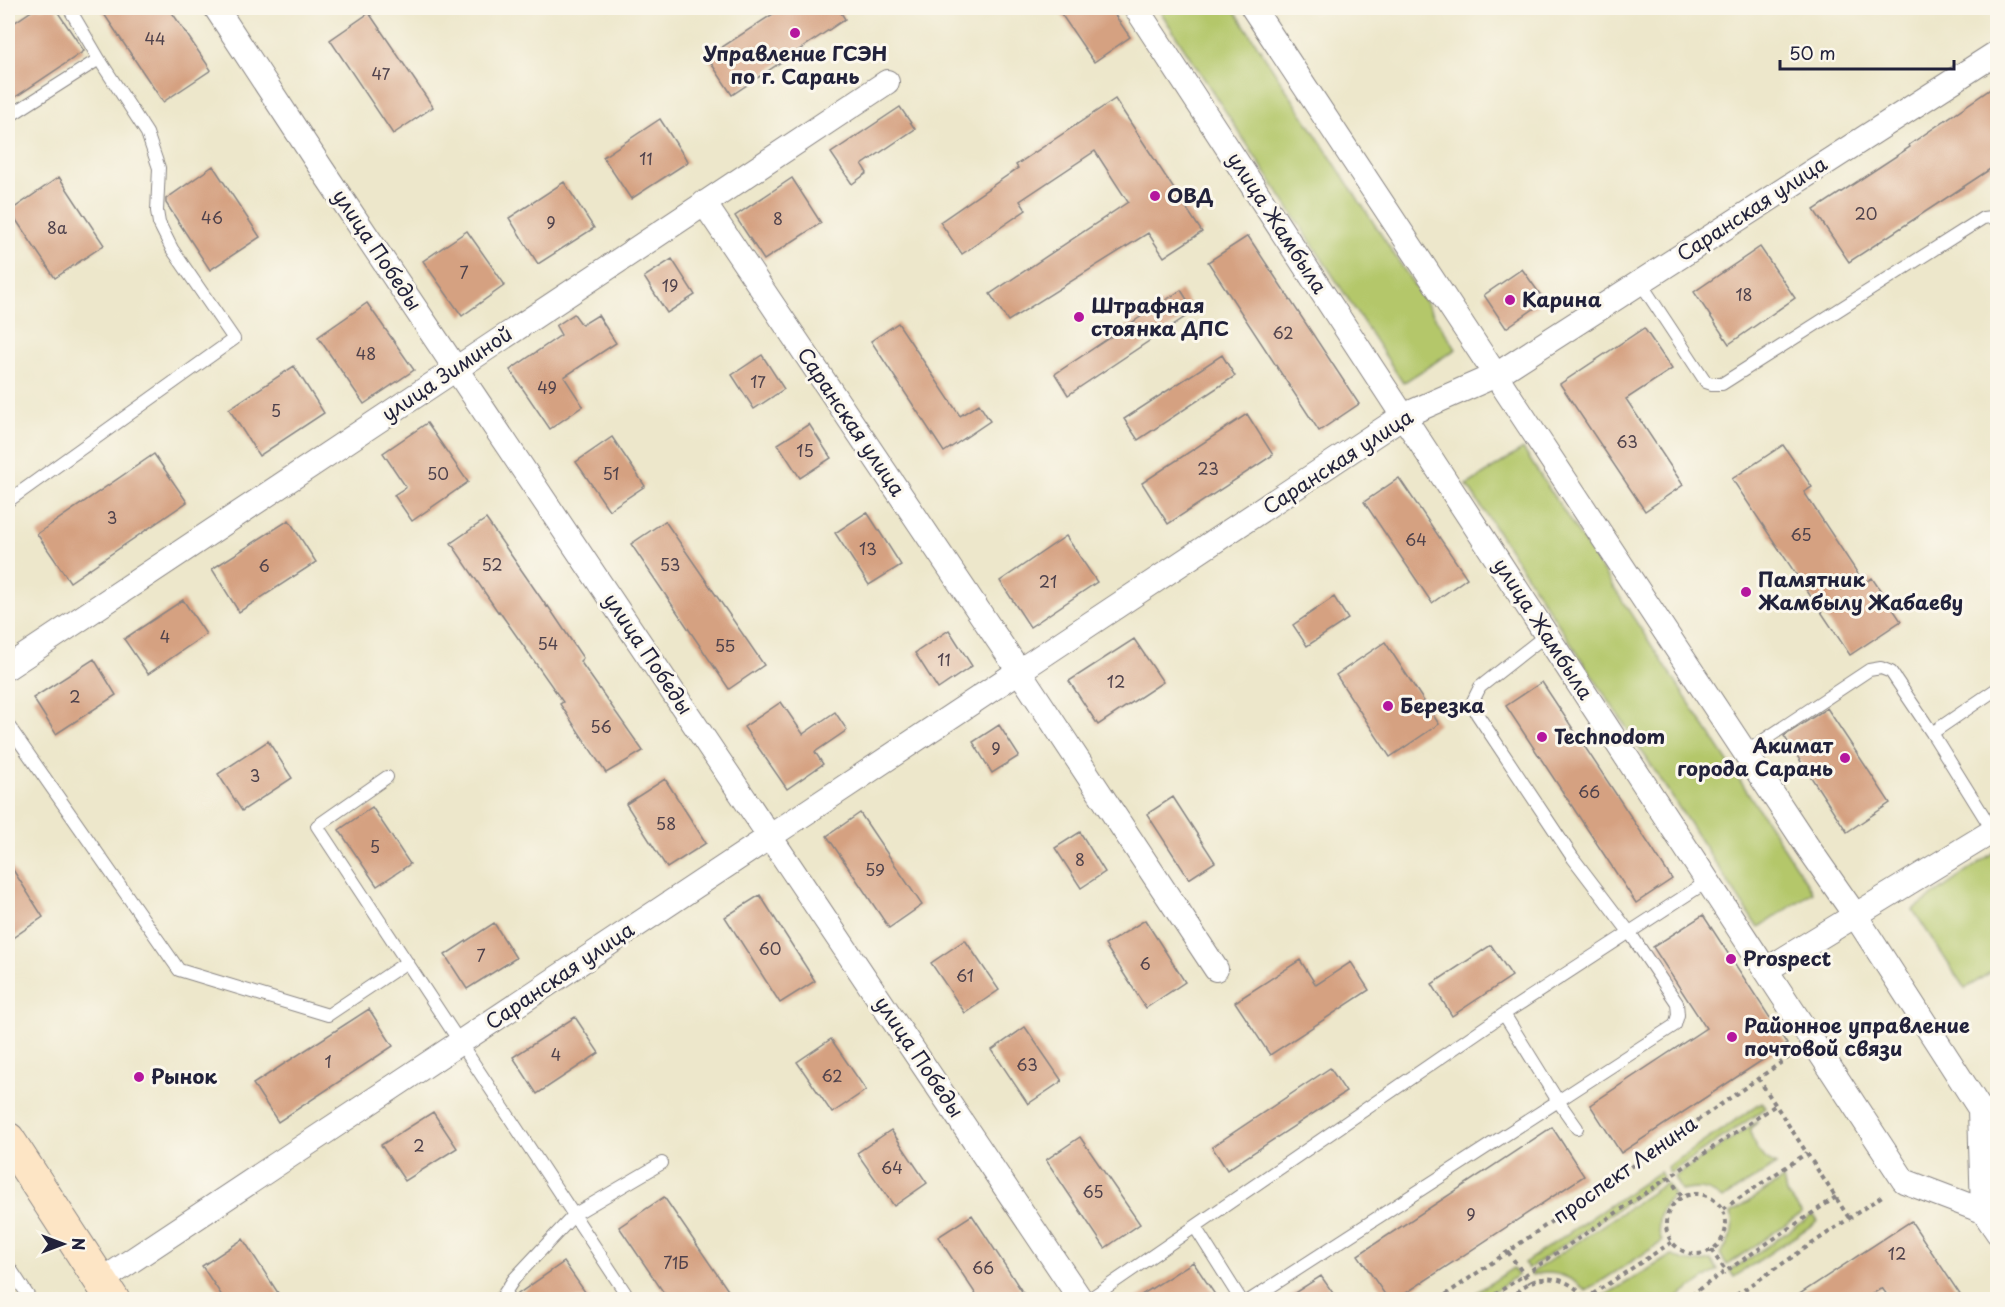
<svg xmlns="http://www.w3.org/2000/svg" width="2005" height="1307" font-family="'Playpen Sans',sans-serif">
<style>
.green{fill:#b4c76a;stroke:#6b7452;stroke-width:1.5}
.building{fill:#d5a181}
.lines{fill:none;stroke-linecap:round;stroke-linejoin:round}
.lane-casing{stroke:#888483;stroke-width:14}
.street-casing{stroke:#888483;stroke-width:26}
.secondary-casing{stroke:#888483;stroke-width:35}
.path{stroke:#888483;stroke-width:4;stroke-dasharray:4.5 4.5;stroke-linecap:butt}
.lane{stroke:#fff;stroke-width:12}
.street{stroke:#fff;stroke-width:24}
.secondary{stroke:#fde5c5;stroke-width:33}
.poi-dot{fill:#b5179e;stroke:#fbf7ec;stroke-width:2}
.labels{text-anchor:middle;stroke-width:6;stroke-linejoin:round;paint-order:stroke}
.number-label{font-size:16px;fill:#4f424c}
.poi-label{font-size:20px;font-weight:bold;fill:#22223b;stroke:#fbf7ec;text-anchor:start}
.street-label{font-size:20px;fill:#22223b;stroke:#fbf7ec}
</style>
<rect width="100%" height="100%" fill="#fbf7ec"/>
<filter id="ink" filterUnits="userSpaceOnUse"><feTurbulence type="fractalNoise" baseFrequency=".0167" numOctaves="2"/><feDisplacementMap in="SourceGraphic" scale="12" xChannelSelector="R" yChannelSelector="G"/><feConvolveMatrix kernelMatrix="1 2 1 2 8 2 1 2 1" color-interpolation-filters="sRGB"/></filter>
<filter id="wash" filterUnits="userSpaceOnUse"><feTurbulence type="fractalNoise" baseFrequency=".008" numOctaves="4" result="noise"/><feDisplacementMap in="SourceGraphic" scale="24" xChannelSelector="R" yChannelSelector="G"/><feGaussianBlur stdDeviation="1.35" result="paint"/><feColorMatrix in="noise" values="0 0 0 0 0 0 0 0 0 0 0 0 0 0 0 0 0 1.4 0 .05"/><feComposite in="paint" operator="in"/></filter>
<g filter="url(#wash)">
<rect width="100%" height="100%" fill="#ede7cb"/>
<path class="green" d="M 1158,8 L 1233,8 L 1456,349 L 1403,383 Z
M 1523,449 L 1813,892 L 1758,928 L 1467,485 Z
M 1997,850 L 1997,968 L 1965,989 L 1913,910 Z
M 1762,1102 L 1766,1108 L 1670,1173 L 1667,1167 Z
M 1758,1121 L 1751,1129 C 1751,1146 1762,1158 1776,1165 L 1722,1199 C 1709,1188 1697,1187 1681,1191 L 1674,1177 Z
M 1659,1172 L 1663,1178 L 1528,1269 L 1524,1263 Z
M 1783,1179 L 1786,1193 L 1802,1213 L 1727,1265 L 1720,1254 C 1731,1241 1735,1230 1731,1213 Z
M 1666,1183 L 1674,1195 C 1659,1207 1655,1225 1662,1242 L 1586,1291 C 1571,1276 1554,1269 1532,1275 L 1531,1273 Z
M 1813,1215 L 1818,1221 L 1734,1277 L 1730,1271 Z
M 1672,1255 C 1684,1264 1697,1264 1711,1260 L 1718,1270 L 1675,1299 L 1599,1299 Z
M 1513,1268 L 1518,1275 L 1482,1299 L 1467,1299 Z"/>
<g id="blocks">
<path class="building" d="M 36,8 L 55,8 L 84,51 L 8,102 L 8,27 Z
M 100,8 L 169,8 L 211,70 L 163,102 Z
M 782,8 L 838,8 L 845,19 L 732,95 L 707,57 Z
M 1057,8 L 1110,8 L 1130,37 L 1094,62 Z
M 369,13 L 433,107 L 393,134 L 330,40 Z
M 1998,84 L 1998,164 L 1849,262 L 1814,210 L 1910,147 L 1909,145 Z
M 1115,99 L 1202,232 L 1164,257 L 1148,233 L 1008,321 L 990,294 L 1128,202 L 1095,151 L 1020,201 L 1026,210 L 962,254 L 940,222 L 1018,168 L 1016,165 Z
M 900,107 L 915,129 L 862,165 L 867,173 L 852,184 L 831,153 Z
M 660,119 L 688,162 L 631,199 L 603,157 Z
M 213,166 L 260,237 L 210,270 L 166,203 L 166,199 Z
M 59,177 L 104,245 L 55,278 L 10,211 Z
M 792,178 L 821,223 L 764,260 L 735,216 Z
M 564,182 L 594,228 L 538,264 L 509,218 Z
M 467,231 L 505,285 L 462,316 L 423,261 Z
M 1248,236 L 1359,404 L 1319,431 L 1208,262 Z
M 1760,247 L 1795,298 L 1729,344 L 1694,292 Z
M 672,259 L 695,295 L 667,313 L 644,277 Z
M 1522,269 L 1545,301 L 1506,328 L 1484,295 Z
M 1181,290 L 1194,311 L 1068,395 L 1055,374 Z
M 367,303 L 414,370 L 364,404 L 318,337 Z
M 574,314 L 582,325 L 598,315 L 616,343 L 564,377 L 583,406 L 550,429 L 510,370 L 561,335 L 556,326 Z
M 898,323 L 960,416 L 979,404 L 990,421 L 944,452 L 871,341 Z
M 1644,328 L 1672,369 L 1626,399 L 1683,485 L 1645,511 L 1560,384 Z
M 762,355 L 784,389 L 754,409 L 732,375 Z
M 1222,355 L 1235,376 L 1138,440 L 1124,419 Z
M 294,366 L 324,413 L 259,456 L 229,409 Z
M 1247,414 L 1273,455 L 1168,524 L 1142,483 Z
M 427,423 L 468,482 L 412,521 L 394,495 L 406,487 L 383,453 Z
M 809,424 L 831,458 L 800,478 L 778,444 Z
M 612,437 L 645,486 L 609,510 L 576,462 Z
M 1783,445 L 1812,487 L 1804,492 L 1864,583 L 1872,578 L 1901,621 L 1850,655 L 1732,479 Z
M 154,454 L 187,502 L 70,582 L 37,534 Z
M 1399,478 L 1467,578 L 1432,603 L 1364,502 Z
M 867,512 L 901,565 L 869,585 L 835,533 Z
M 486,519 L 547,607 L 548,606 L 583,658 L 580,661 L 643,751 L 606,773 L 560,704 L 563,702 L 499,611 L 498,612 L 451,543 Z
M 289,520 L 316,562 L 239,612 L 212,569 Z
M 665,521 L 764,665 L 729,689 L 631,544 Z
M 1066,536 L 1097,582 L 1030,627 L 1000,581 Z
M 1334,597 L 1348,619 L 1307,646 L 1293,625 Z
M 183,600 L 206,634 L 148,674 L 124,639 Z
M 949,630 L 972,666 L 938,689 L 915,653 Z
M 1134,639 L 1163,682 L 1098,725 L 1069,681 Z
M 1385,642 L 1439,724 L 1390,757 L 1336,675 Z
M 94,659 L 116,695 L 56,734 L 33,698 Z
M 1542,682 L 1672,879 L 1636,903 L 1506,706 Z
M 781,702 L 803,734 L 835,712 L 847,730 L 815,752 L 823,764 L 787,789 L 744,727 Z
M 1827,708 L 1890,803 L 1847,832 L 1784,736 Z
M 999,725 L 1019,756 L 992,773 L 973,742 Z
M 268,741 L 292,778 L 242,811 L 218,774 Z
M 665,779 L 706,843 L 667,868 L 626,804 Z
M 1173,797 L 1215,862 L 1189,879 L 1147,814 Z
M 372,807 L 410,864 L 377,886 L 339,830 Z
M 860,813 L 922,905 L 889,928 L 827,836 Z
M 1080,832 L 1105,872 L 1081,888 L 1055,848 Z
M 8,862 L 43,917 L 8,941 Z
M 760,895 L 815,981 L 780,1003 L 725,917 Z
M 1703,915 L 1787,1044 L 1621,1153 L 1590,1105 L 1706,1028 L 1653,947 Z
M 1145,920 L 1185,982 L 1146,1008 L 1105,945 Z
M 494,923 L 516,958 L 467,989 L 445,955 Z
M 965,940 L 999,990 L 965,1013 L 931,963 Z
M 1491,945 L 1512,976 L 1452,1016 L 1432,984 Z
M 1300,960 L 1316,985 L 1351,962 L 1369,990 L 1270,1055 L 1235,1002 Z
M 369,1009 L 393,1046 L 278,1122 L 253,1084 Z
M 575,1017 L 599,1053 L 537,1094 L 513,1057 Z
M 1025,1027 L 1062,1081 L 1028,1104 L 992,1050 Z
M 831,1039 L 866,1090 L 832,1113 L 797,1062 Z
M 1330,1068 L 1346,1092 L 1227,1170 L 1212,1147 Z
M 433,1112 L 457,1148 L 405,1181 L 381,1145 Z
M 1552,1127 L 1584,1176 L 1397,1299 L 1388,1299 L 1358,1255 Z
M 891,1130 L 927,1183 L 894,1206 L 857,1153 Z
M 1080,1137 L 1140,1224 L 1105,1248 L 1046,1160 Z
M 664,1197 L 734,1299 L 668,1299 L 619,1227 Z
M 972,1215 L 1027,1299 L 979,1299 L 938,1237 Z
M 1911,1221 L 1963,1299 L 1890,1299 L 1882,1288 L 1864,1299 L 1792,1299 Z
M 243,1239 L 282,1299 L 224,1299 L 202,1266 Z
M 564,1262 L 590,1299 L 510,1299 L 512,1298 Z
M 1193,1262 L 1218,1299 L 1135,1299 Z
M 1321,1276 L 1337,1299 L 1285,1299 Z"/>
</g>
</g>
<g filter="url(#ink)">
<use href="#blocks" fill-opacity="0" stroke="#888483" stroke-width="1.5"/>
<g class="lines">
<defs>
<path id="lane" d="M 8,117 L 99,59
M 1640,282 L 1706,382 L 1712,384 L 1722,384 L 1983,218 L 1991,217 L 1998,220
M 8,501 L 234,339 L 172,249 L 159,223 L 157,211 L 159,168 L 147,133 L 99,59 L 69,8
M 1546,635 L 1480,687 L 1473,701 L 1477,714 L 1573,858 L 1630,933 L 1677,1003 L 1678,1015 L 1675,1025 L 1558,1101 L 1577,1128
M 8,725 L 179,970 L 328,1015 L 407,962
M 1932,733 L 1998,688
M 1746,752 L 1869,670 L 1881,668 L 1891,672 L 1932,733 L 1993,831
M 387,777 L 317,826 L 630,1300
M 1195,1227 L 1241,1300
M 8,1265 L 31,1300
M 500,1300 L 514,1279 L 575,1214 L 662,1163
M 1088,1300 L 1504,1014 L 1708,881
M 1250,1300 L 1558,1101 L 1504,1014"/>
<path id="street" d="M 216,8 L 321,168 L 1081,1300
M 1136,8 L 1904,1181 L 1983,1211
M 1253,8 L 1807,846 L 1855,915 L 1980,1109 L 1983,1211 L 1998,1233
M 704,203 L 1019,671 L 1216,969
M 8,667 L 887,82
M 1766,970 L 1998,828
M 101,1281 L 1403,416 L 1496,375 L 1998,52"/>
<path id="secondary" d="M 8,1139 L 113,1300"/>
</defs>
<use href="#lane" class="lane-casing"/>
<use href="#street" class="street-casing"/>
<use href="#secondary" class="secondary-casing"/>
<path class="path" d="M 1758,1078 L 1849,1218
M 1669,1177 L 1682,1197
M1666 1224a30 30 0 1 1 60 0a30 30 0 1 1-60 0Z
M 1723,1209 L 1807,1153
M 1711,1250 L 1726,1271
M 1508,1252 L 1530,1283
M 1585,1299 L 1672,1242
M 1438,1300 L 1795,1053
M 1487,1300 L 1776,1105
M 1512,1300 C 1529,1271 1567,1272 1585,1299
M 1683,1300 L 1836,1197
M 1729,1300 L 1885,1194"/>
<use href="#lane" class="lane"/>
<use href="#street" class="street"/>
<use href="#secondary" class="secondary"/>
</g>
</g>
<g class="poi-dot">
<circle cx="795" cy="33" r="6"/>
<circle cx="1155" cy="196" r="6"/>
<circle cx="1510" cy="300" r="6"/>
<circle cx="1079" cy="317" r="6"/>
<circle cx="1746" cy="592" r="6"/>
<circle cx="1388" cy="706" r="6"/>
<circle cx="1542" cy="737" r="6"/>
<circle cx="1845" cy="758" r="6"/>
<circle cx="1731" cy="959" r="6"/>
<circle cx="1732" cy="1037" r="6"/>
<circle cx="139" cy="1077" r="6"/>
</g>
<g class="labels">
<g class="number-label">
<text x="155" y="45">44</text>
<text x="381" y="80">47</text>
<text x="646" y="165">11</text>
<text x="1866" y="220">20</text>
<text x="212" y="224">46</text>
<text x="778" y="225">8</text>
<text x="551" y="229">9</text>
<text x="57" y="234">8а</text>
<text x="464" y="279">7</text>
<text x="670" y="292">19</text>
<text x="1744" y="301">18</text>
<text x="1283" y="339">62</text>
<text x="366" y="360">48</text>
<text x="758" y="388">17</text>
<text x="547" y="394">49</text>
<text x="276" y="417">5</text>
<text x="1627" y="448">63</text>
<text x="805" y="457">15</text>
<text x="1208" y="475">23</text>
<text x="438" y="480">50</text>
<text x="611" y="480">51</text>
<text x="112" y="524">3</text>
<text x="1801" y="541">65</text>
<text x="1416" y="546">64</text>
<text x="868" y="555">13</text>
<text x="492" y="571">52</text>
<text x="670" y="571">53</text>
<text x="264" y="572">6</text>
<text x="1048" y="588">21</text>
<text x="165" y="643">4</text>
<text x="548" y="650">54</text>
<text x="725" y="652">55</text>
<text x="944" y="666">11</text>
<text x="1116" y="688">12</text>
<text x="75" y="703">2</text>
<text x="601" y="733">56</text>
<text x="996" y="755">9</text>
<text x="255" y="782">3</text>
<text x="1589" y="798">66</text>
<text x="666" y="830">58</text>
<text x="375" y="853">5</text>
<text x="1080" y="866">8</text>
<text x="875" y="876">59</text>
<text x="770" y="955">60</text>
<text x="481" y="962">7</text>
<text x="1145" y="970">6</text>
<text x="965" y="982">61</text>
<text x="556" y="1061">4</text>
<text x="328" y="1068">1</text>
<text x="1027" y="1071">63</text>
<text x="832" y="1082">62</text>
<text x="419" y="1152">2</text>
<text x="892" y="1174">64</text>
<text x="1093" y="1198">65</text>
<text x="1471" y="1221">9</text>
<text x="1897" y="1260">12</text>
<text x="676" y="1269">71Б</text>
<text x="983" y="1274">66</text>
</g>
<g class="poi-label">
<text x="795" y="61" text-anchor="middle">Управление ГСЭН<tspan x="795" dy="23">по г. Сарань</tspan></text>
<text x="1167" y="203">ОВД</text>
<text x="1522" y="307">Карина</text>
<text x="1091" y="313">Штрафная<tspan x="1091" dy="23">стоянка ДПС</tspan></text>
<text x="1758" y="587">Памятник<tspan x="1758" dy="23">Жамбылу Жабаеву</tspan></text>
<text x="1400" y="713">Березка</text>
<text x="1554" y="744">Technodom</text>
<text x="1833" y="753" text-anchor="end">Акимат<tspan x="1833" dy="23">города Сарань</tspan></text>
<text x="1743" y="966">Prospect</text>
<text x="1744" y="1033">Районное управление<tspan x="1744" dy="23">почтовой связи</tspan></text>
<text x="151" y="1084">Рынок</text>
</g>
<g class="street-label">
<text transform="translate(1752 209) rotate(-33)" y="7">Саранская улица</text>
<text transform="translate(1277 223) rotate(57)" y="7">улица Жамбыла</text>
<text transform="translate(377 250) rotate(56)" y="7">улица Победы</text>
<text transform="translate(447 374) rotate(-34)" y="7">улица Зиминой</text>
<text transform="translate(851 422) rotate(56)" y="7">Саранская улица</text>
<text transform="translate(1338 462) rotate(-33)" y="7">Саранская улица</text>
<text transform="translate(1543 629) rotate(57)" y="7">улица Жамбыла</text>
<text transform="translate(648 654) rotate(56)" y="7">улица Победы</text>
<text transform="translate(560 976) rotate(-34)" y="7">Саранская улица</text>
<text transform="translate(919 1057) rotate(56)" y="7">улица Победы</text>
<text transform="translate(1625 1170) rotate(-35)" y="7">проспект Ленина</text>
</g>
</g>
<rect width="2005" height="1307" fill="none" stroke="#fbf7ec" stroke-width="30"/>
<g transform="translate(63 1244) rotate(90)" stroke="#fbf7ec" stroke-width="4.5" paint-order="stroke">
<path d="M0-4.5L10 22L0 15L-10 22Z" fill="#22223b"/>
<text y="-9" font-size="16" font-weight="bold" text-anchor="middle" fill="#22223b">N</text>
</g>
<path d="M1780 60v9h174v-9" fill="none" stroke="#22223b" stroke-width="3"/>
<text x="1789" y="60" font-size="18" fill="#22223b" stroke="#fbf7ec" stroke-width="4.5" paint-order="stroke">50 m</text>
</svg>
